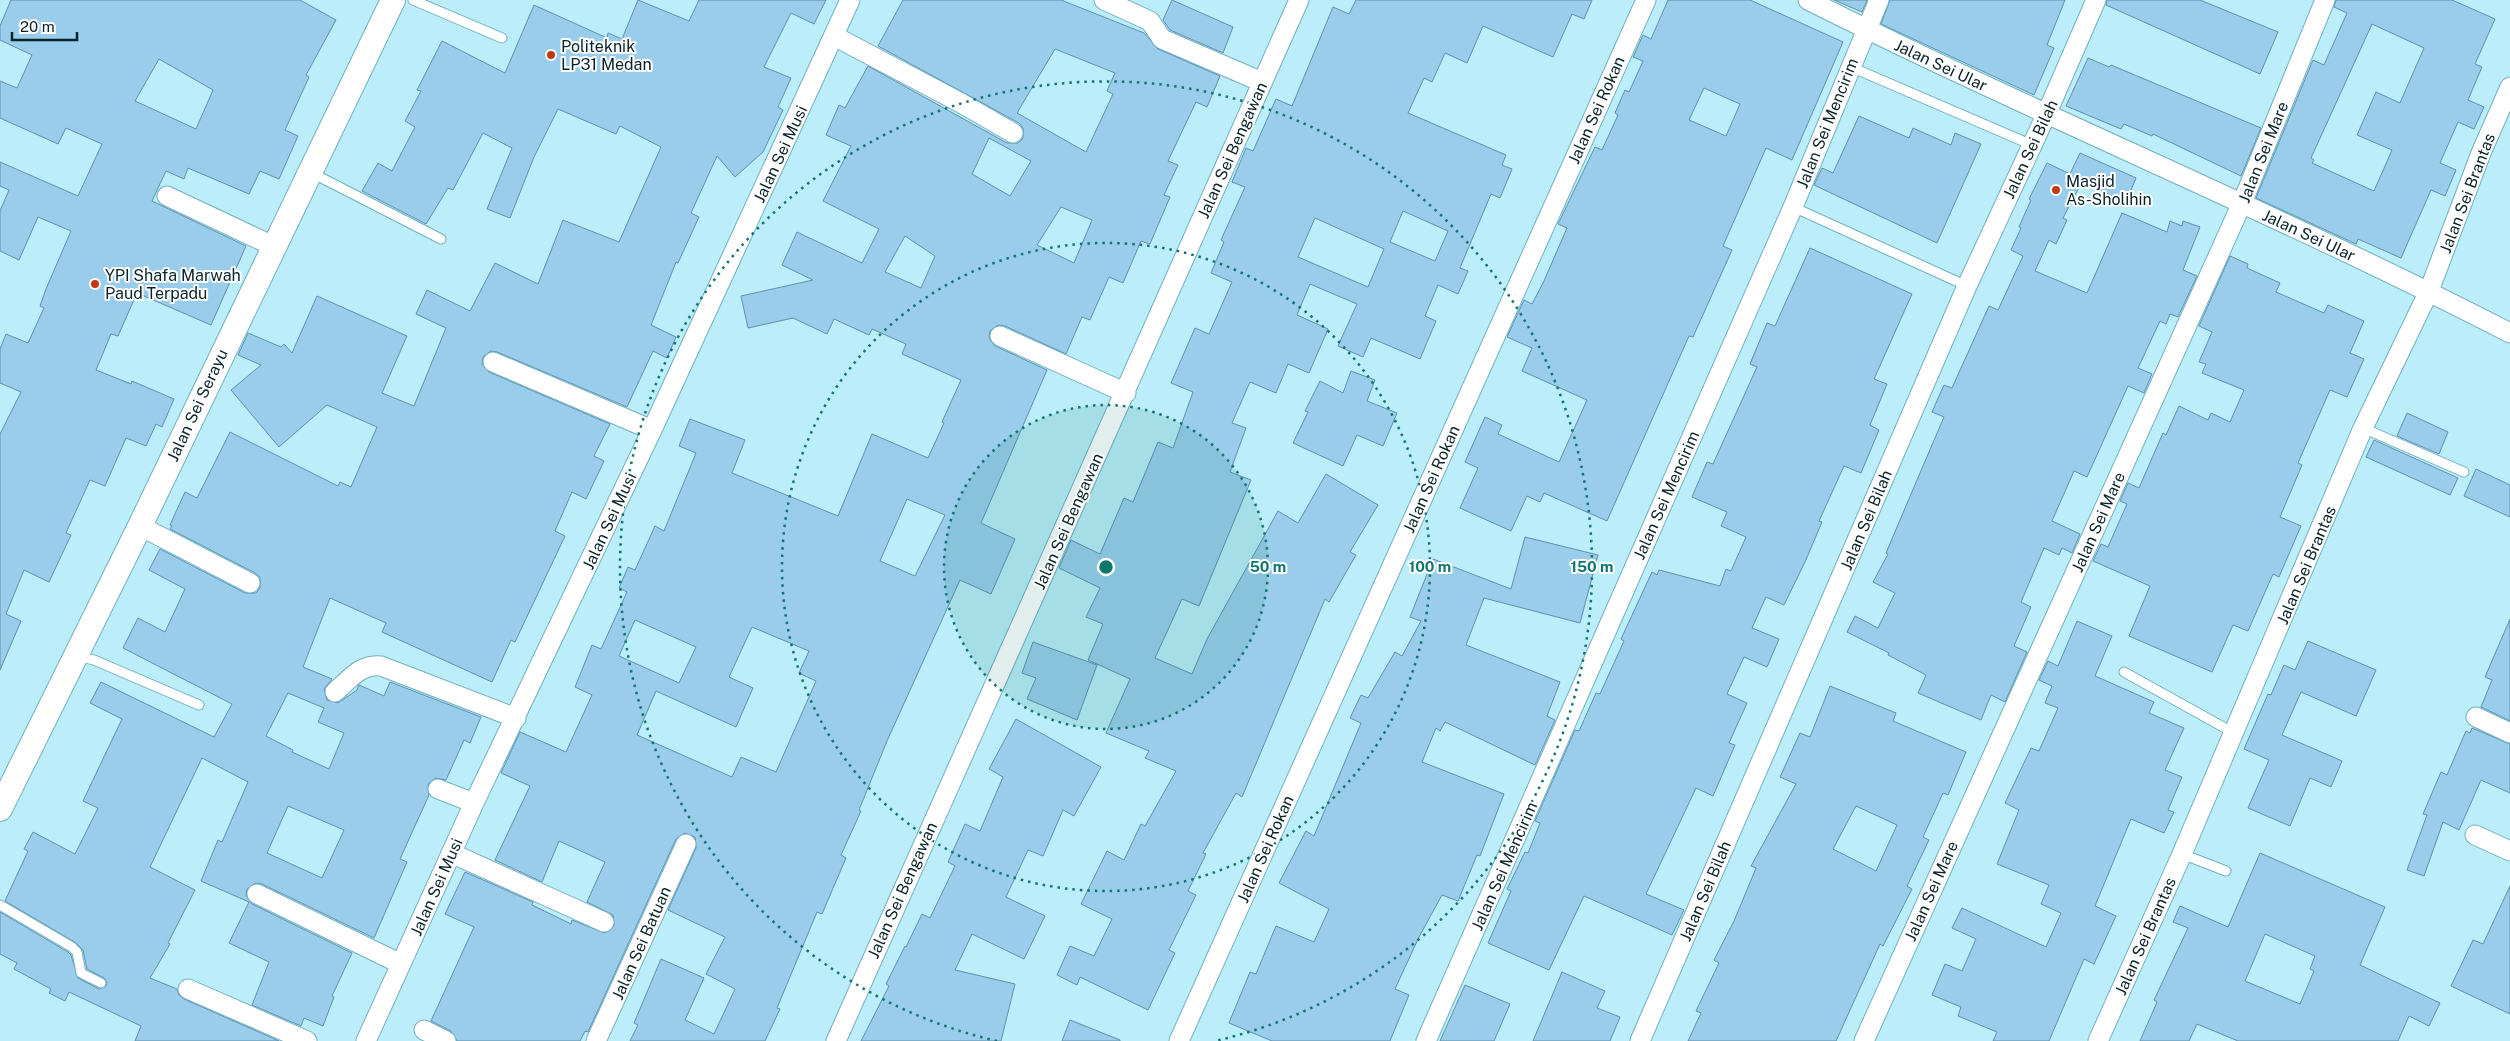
<svg xmlns="http://www.w3.org/2000/svg" width="2510" height="1041" font-family="'Public Sans',sans-serif">
<style>
.building{fill:#9acdeb;stroke:#5f90ad;fill-rule:evenodd}
.lines{fill:none;stroke-linecap:round;stroke-linejoin:round}
.service-casing{stroke:#71b0c0;stroke-width:11}
.minor-casing{stroke:#71b0c0;stroke-width:21}
.tertiary-casing{stroke:#71b0c0;stroke-width:26}
.service{stroke:#fff;stroke-width:9}
.minor{stroke:#fff;stroke-width:19}
.tertiary{stroke:#fff;stroke-width:24}
.ring{fill:none;stroke:#0f766e;stroke-width:2.5;stroke-dasharray:2.5 5}
.poi-dot{fill:#c23912;stroke:#fff;stroke-width:2}
.labels{text-anchor:middle;stroke-width:4;stroke-linejoin:round;paint-order:stroke}
.poi-label{font-size:16px;fill:#082329;stroke:#fff;text-anchor:start}
.street-label{font-size:16px;fill:#082329;stroke:#fff}
.centre{fill:#0f766e;stroke:#fff;stroke-width:2.5}
.ring-label{font-size:15px;text-anchor:middle;font-weight:bold;fill:#0f766e;stroke:#fff;stroke-width:4;stroke-linejoin:round;paint-order:stroke}
</style>
<rect width="100%" height="100%" fill="#bbedfa"/>
<path class="building" d="M 11,0 L 300,0 L 336,20 L 306,75 L 309,77 L 285,130 L 298,136 L 279,179 L 260,171 L 249,194 L 188,168 L 184,179 L 166,171 L 152,201 L 246,246 L 211,325 L 137,293 L 118,336 L 111,334 L 96,370 L 131,384 L 132,381 L 174,399 L 162,427 L 156,424 L 146,446 L 126,438 L 105,486 L 90,480 L 66,533 L 71,535 L 49,582 L 24,570 L 6,614 L 21,621 L 0,670 L 0,434 L 21,392 L 0,383 L 0,349 L 6,334 L 28,343 L 44,308 L 40,306 L 46,289 L 71,231 L 38,217 L 19,260 L 0,251 L 0,211 L 9,190 L 0,186 L 0,162 L 78,196 L 102,144 L 66,128 L 58,144 L 0,118 L 0,81 L 17,88 L 32,55 L 0,40 L 0,26 ZM 159,59 L 213,90 L 196,129 L 135,101 Z
M 638,0 L 689,21 L 699,0 L 826,0 L 814,24 L 791,13 L 764,67 L 791,78 L 778,107 L 783,110 L 763,152 L 735,177 L 717,156 L 691,213 L 699,217 L 678,263 L 676,262 L 651,325 L 676,337 L 667,358 L 653,351 L 627,407 L 497,352 L 491,351 L 483,357 L 482,364 L 489,372 L 610,424 L 594,456 L 604,461 L 586,499 L 572,492 L 555,531 L 565,536 L 515,642 L 511,640 L 492,682 L 382,632 L 386,623 L 330,598 L 303,667 L 332,679 L 324,689 L 327,700 L 338,703 L 357,690 L 359,685 L 384,696 L 390,682 L 481,717 L 470,743 L 464,740 L 446,780 L 436,778 L 428,784 L 429,795 L 400,859 L 407,862 L 374,938 L 262,884 L 256,883 L 247,889 L 246,895 L 252,904 L 352,953 L 332,996 L 334,997 L 323,1026 L 304,1018 L 301,1026 L 252,1005 L 269,962 L 229,943 L 249,902 L 201,881 L 218,840 L 222,842 L 248,782 L 202,758 L 150,867 L 195,890 L 168,943 L 170,944 L 150,978 L 177,989 L 179,995 L 184,999 L 279,1041 L 135,1041 L 141,1026 L 69,992 L 65,1001 L 49,993 L 51,989 L 14,969 L 17,963 L 0,954 L 0,912 L 68,952 L 71,955 L 78,978 L 99,989 L 106,986 L 107,982 L 104,978 L 87,969 L 83,950 L 76,943 L 5,901 L 28,851 L 24,849 L 33,832 L 75,854 L 98,808 L 83,801 L 122,719 L 90,703 L 101,682 L 214,737 L 232,704 L 123,648 L 138,618 L 165,632 L 185,589 L 149,570 L 160,549 L 245,593 L 256,593 L 260,588 L 260,577 L 255,573 L 170,529 L 172,526 L 170,525 L 185,492 L 197,498 L 230,432 L 338,486 L 340,482 L 351,487 L 377,427 L 327,405 L 279,447 L 231,390 L 261,365 L 238,355 L 248,333 L 281,347 L 284,344 L 292,353 L 317,296 L 407,336 L 382,393 L 414,406 L 446,328 L 416,314 L 427,290 L 470,311 L 495,263 L 538,284 L 563,220 L 619,242 L 661,147 L 620,126 L 616,134 L 558,109 L 534,157 L 510,218 L 487,209 L 512,148 L 483,133 L 453,190 L 448,188 L 426,224 L 362,191 L 378,163 L 392,171 L 415,127 L 405,121 L 421,91 L 417,90 L 442,41 L 505,73 L 534,5 L 607,38 L 608,33 L 622,39 ZM 288,693 L 324,708 L 318,722 L 344,733 L 329,769 L 292,752 L 293,750 L 266,736 ZM 288,806 L 344,830 L 322,878 L 267,853 Z
M 903,0 L 1061,0 L 1144,33 L 1158,49 L 1220,76 L 1207,107 L 1196,102 L 1168,161 L 1178,165 L 1164,195 L 1170,197 L 1150,244 L 1141,241 L 1123,283 L 1109,277 L 1090,320 L 1082,317 L 1066,354 L 1005,326 L 998,325 L 990,331 L 989,338 L 995,346 L 1047,370 L 981,523 L 1015,539 L 991,594 L 960,580 L 887,741 L 859,810 L 861,811 L 841,855 L 846,858 L 822,914 L 817,912 L 777,1008 L 780,1009 L 765,1041 L 630,1041 L 638,1025 L 634,1023 L 661,959 L 704,978 L 685,1020 L 714,1034 L 735,989 L 706,974 L 725,937 L 668,910 L 696,848 L 695,837 L 685,833 L 676,839 L 588,1032 L 585,1031 L 580,1041 L 457,1041 L 451,1031 L 431,1021 L 474,927 L 445,914 L 465,872 L 533,902 L 532,905 L 571,924 L 572,920 L 605,933 L 614,926 L 613,915 L 587,902 L 605,862 L 559,841 L 542,882 L 495,860 L 530,786 L 501,773 L 520,732 L 566,752 L 592,695 L 575,687 L 592,645 L 601,649 L 627,592 L 619,588 L 628,567 L 635,570 L 655,526 L 664,531 L 696,453 L 679,446 L 690,419 L 745,440 L 732,473 L 838,516 L 872,434 L 928,458 L 944,423 L 942,422 L 961,380 L 902,354 L 906,344 L 872,329 L 869,335 L 834,319 L 827,334 L 793,318 L 748,328 L 741,296 L 813,280 L 782,265 L 797,232 L 862,263 L 879,229 L 823,201 L 851,146 L 826,135 L 839,105 L 845,108 L 868,66 L 1007,143 L 1018,143 L 1023,138 L 1023,128 L 1019,123 L 878,46 ZM 1055,49 L 1115,73 L 1107,91 L 1113,94 L 1086,152 L 1017,113 ZM 989,138 L 1031,161 L 1010,196 L 972,174 ZM 1061,207 L 1092,220 L 1074,263 L 1037,245 ZM 905,236 L 935,256 L 921,288 L 885,272 ZM 907,499 L 945,515 L 915,576 L 880,561 ZM 635,620 L 696,647 L 679,683 L 619,656 ZM 752,627 L 809,651 L 799,673 L 816,681 L 776,772 L 741,757 L 732,777 L 637,735 L 656,691 L 736,727 L 753,688 L 729,677 Z
M 1172,0 L 1233,27 L 1223,53 L 1170,30 L 1163,20 Z
M 1356,0 L 1592,0 L 1584,19 L 1572,14 L 1553,57 L 1483,26 L 1467,63 L 1445,53 L 1432,82 L 1424,78 L 1408,113 L 1506,155 L 1502,165 L 1512,169 L 1500,198 L 1491,194 L 1460,268 L 1468,271 L 1458,294 L 1438,285 L 1425,316 L 1436,321 L 1420,359 L 1371,338 L 1363,357 L 1338,346 L 1357,304 L 1310,284 L 1297,315 L 1328,329 L 1309,373 L 1288,364 L 1276,393 L 1250,382 L 1232,423 L 1246,428 L 1230,472 L 1251,480 L 1199,606 L 1182,599 L 1155,658 L 1192,674 L 1207,639 L 1278,511 L 1298,523 L 1326,474 L 1378,505 L 1350,552 L 1356,555 L 1329,602 L 1325,599 L 1242,797 L 1236,793 L 1203,853 L 1206,854 L 1188,891 L 1196,895 L 1169,950 L 1175,953 L 1148,1010 L 1080,977 L 1077,985 L 1057,975 L 1070,946 L 1094,956 L 1112,919 L 1081,904 L 1107,851 L 1124,860 L 1141,824 L 1145,826 L 1176,771 L 1145,758 L 1149,751 L 1106,733 L 1130,679 L 1088,660 L 1103,624 L 1086,617 L 1100,588 L 1059,568 L 1071,540 L 1100,554 L 1124,498 L 1133,502 L 1158,442 L 1173,448 L 1193,392 L 1171,383 L 1195,328 L 1209,334 L 1232,282 L 1211,273 L 1224,242 L 1221,240 L 1245,187 L 1232,182 L 1246,148 L 1253,151 L 1276,99 L 1292,106 L 1333,7 L 1349,14 ZM 1403,211 L 1448,231 L 1435,261 L 1390,242 ZM 1315,218 L 1384,249 L 1368,287 L 1298,257 Z
M 1668,0 L 1750,0 L 1843,42 L 1792,160 L 1766,148 L 1723,246 L 1732,250 L 1693,337 L 1689,336 L 1607,521 L 1544,493 L 1540,502 L 1527,496 L 1511,531 L 1460,508 L 1478,468 L 1465,462 L 1485,417 L 1502,425 L 1498,434 L 1559,462 L 1587,400 L 1522,371 L 1532,348 L 1507,337 L 1524,300 L 1532,304 L 1544,281 L 1567,228 L 1558,224 L 1595,147 L 1602,150 L 1618,115 L 1615,113 L 1625,90 L 1629,92 L 1643,61 L 1633,57 L 1643,35 L 1651,39 ZM 1704,88 L 1740,104 L 1726,136 L 1689,120 Z
M 1834,0 L 1867,0 L 1862,12 Z
M 1890,0 L 2065,0 L 2047,45 L 2054,48 L 2034,95 L 1881,24 Z
M 2107,0 L 2200,0 L 2278,32 L 2260,74 L 2106,5 Z
M 2336,0 L 2452,0 L 2495,19 L 2475,64 L 2482,67 L 2468,100 L 2484,107 L 2474,129 L 2458,122 L 2440,163 L 2456,170 L 2445,196 L 2431,190 L 2401,258 L 2358,239 L 2356,244 L 2256,198 L 2313,60 L 2324,65 L 2347,13 L 2334,7 ZM 2372,24 L 2424,48 L 2400,103 L 2376,92 L 2357,135 L 2392,150 L 2374,191 L 2312,163 L 2314,160 L 2311,158 Z
M 2088,58 L 2109,67 L 2111,65 L 2261,128 L 2241,176 L 2153,134 L 2152,136 L 2124,124 L 2121,129 L 2066,106 Z
M 1859,116 L 1909,138 L 1913,128 L 1951,145 L 1955,133 L 1981,144 L 1937,243 L 1814,185 L 1822,168 L 1833,173 Z
M 2080,153 L 2136,178 L 2126,202 L 2082,182 L 2063,218 L 2067,220 L 2056,244 L 2049,240 L 2035,271 L 2087,293 L 2122,213 L 2167,232 L 2170,221 L 2182,226 L 2183,221 L 2200,227 L 2183,270 L 2197,276 L 2178,317 L 2170,314 L 2166,324 L 2160,321 L 2138,368 L 2152,374 L 2144,393 L 2128,386 L 2087,477 L 2074,471 L 2052,521 L 2080,534 L 2072,553 L 2062,548 L 2059,555 L 2044,548 L 2021,602 L 2031,607 L 2014,646 L 2027,652 L 2005,702 L 1991,695 L 1981,720 L 1918,693 L 1926,675 L 1888,655 L 1889,653 L 1847,632 L 1855,616 L 1878,628 L 1895,593 L 1873,582 L 1888,554 L 1886,553 L 1914,487 L 1944,417 L 1932,412 L 1944,385 L 1952,388 L 1989,306 L 1998,310 L 2023,256 L 2011,250 L 2021,228 L 2019,227 L 2031,200 L 2029,199 L 2047,163 L 2070,174 Z
M 1810,248 L 1912,294 L 1874,379 L 1887,384 L 1870,425 L 1879,430 L 1861,473 L 1844,466 L 1819,521 L 1822,522 L 1805,562 L 1784,605 L 1766,597 L 1752,628 L 1779,639 L 1767,667 L 1744,657 L 1727,694 L 1747,703 L 1729,743 L 1735,745 L 1713,796 L 1696,788 L 1646,894 L 1684,910 L 1672,935 L 1584,896 L 1549,970 L 1488,943 L 1511,891 L 1507,889 L 1525,852 L 1528,853 L 1540,823 L 1535,821 L 1575,730 L 1579,731 L 1596,693 L 1600,694 L 1624,641 L 1621,639 L 1652,572 L 1657,575 L 1659,570 L 1720,586 L 1726,569 L 1731,571 L 1746,537 L 1721,526 L 1727,512 L 1692,497 L 1707,462 L 1713,464 L 1757,367 L 1750,364 L 1767,323 L 1775,326 Z
M 2230,256 L 2248,264 L 2247,268 L 2280,283 L 2276,292 L 2324,313 L 2328,305 L 2364,321 L 2350,353 L 2364,359 L 2347,397 L 2330,390 L 2298,463 L 2302,465 L 2280,517 L 2301,526 L 2279,577 L 2273,574 L 2248,631 L 2233,625 L 2212,672 L 2129,636 L 2150,586 L 2093,561 L 2101,544 L 2108,547 L 2127,504 L 2120,501 L 2128,483 L 2139,488 L 2163,433 L 2166,435 L 2179,406 L 2208,420 L 2211,413 L 2230,422 L 2244,390 L 2202,373 L 2206,364 L 2199,362 L 2212,332 L 2199,326 Z
M 1351,371 L 1375,380 L 1367,401 L 1397,413 L 1383,446 L 1357,435 L 1343,466 L 1293,443 L 1308,412 L 1305,411 L 1320,381 L 1343,393 Z
M 2407,413 L 2448,432 L 2439,454 L 2397,436 Z
M 2374,440 L 2458,478 L 2450,495 L 2366,457 Z
M 2476,469 L 2510,485 L 2510,517 L 2464,496 Z
M 1525,537 L 1598,555 L 1580,623 L 1484,598 L 1466,645 L 1560,682 L 1547,716 L 1555,720 L 1535,765 L 1445,722 L 1440,731 L 1436,728 L 1422,762 L 1504,794 L 1480,856 L 1477,855 L 1458,901 L 1442,895 L 1419,937 L 1395,989 L 1409,995 L 1390,1041 L 1272,1041 L 1229,1023 L 1250,972 L 1256,974 L 1276,926 L 1314,942 L 1329,909 L 1279,883 L 1306,831 L 1314,836 L 1361,723 L 1350,718 L 1361,695 L 1368,698 L 1395,652 L 1402,656 L 1421,621 L 1410,617 L 1433,559 L 1511,589 Z
M 2510,619 L 2510,721 L 2481,707 L 2492,680 L 2485,677 Z
M 2077,621 L 2112,636 L 2095,676 L 2154,702 L 2149,713 L 2184,728 L 2165,770 L 2182,777 L 2168,810 L 2174,812 L 2164,833 L 2131,819 L 2095,906 L 2116,916 L 2094,964 L 2084,959 L 2049,1041 L 1993,1041 L 1997,1032 L 1958,1016 L 1961,1007 L 1932,995 L 1945,964 L 1962,971 L 1976,939 L 1952,928 L 1962,908 L 2046,947 L 2061,913 L 2041,904 L 2049,885 L 1997,864 L 2019,810 L 2005,803 L 2031,748 L 2039,751 L 2058,708 L 2045,703 L 2052,686 L 2039,680 L 2048,661 L 2058,666 Z
M 2308,641 L 2376,670 L 2356,716 L 2301,692 L 2282,735 L 2342,761 L 2331,787 L 2310,778 L 2290,826 L 2248,808 L 2269,760 L 2244,749 L 2268,694 L 2271,695 L 2284,665 L 2295,670 Z
M 1033,642 L 1097,665 L 1077,720 L 1027,699 L 1036,678 L 1022,673 Z
M 1830,686 L 1896,713 L 1893,721 L 1966,752 L 1948,795 L 1943,793 L 1923,837 L 1929,840 L 1907,886 L 1912,889 L 1883,946 L 1880,944 L 1836,1041 L 1688,1041 L 1701,1013 L 1696,1011 L 1719,963 L 1714,960 L 1734,921 L 1756,868 L 1751,866 L 1796,784 L 1780,777 L 1800,733 L 1810,737 ZM 1856,806 L 1897,825 L 1876,871 L 1833,849 Z
M 1016,719 L 1101,767 L 1074,816 L 1063,810 L 1043,856 L 1028,850 L 1006,897 L 1045,916 L 1024,959 L 972,934 L 955,970 L 1015,984 L 1001,1041 L 861,1041 L 889,986 L 886,984 L 905,946 L 906,947 L 922,914 L 930,918 L 955,866 L 948,862 L 965,824 L 980,831 L 1003,777 L 989,769 Z
M 2472,728 L 2510,744 L 2510,793 L 2481,780 L 2459,830 L 2443,822 L 2424,876 L 2407,870 L 2427,815 L 2423,814 L 2441,772 L 2447,775 L 2466,731 L 2470,733 Z
M 2260,853 L 2385,907 L 2360,965 L 2440,1003 L 2429,1026 L 2409,1016 L 2398,1041 L 2238,1041 L 2197,1024 L 2189,1041 L 2140,1041 L 2157,1002 L 2154,1000 L 2188,928 L 2173,922 L 2180,906 L 2228,927 ZM 2265,934 L 2315,956 L 2310,969 L 2314,971 L 2300,1004 L 2245,981 Z
M 2510,886 L 2510,1014 L 2451,986 L 2473,940 L 2483,944 Z
M 1562,972 L 1605,991 L 1597,1008 L 1620,1017 L 1610,1041 L 1533,1041 Z
M 1465,985 L 1510,1004 L 1494,1041 L 1440,1041 Z
M 1070,1020 L 1120,1040 L 1120,1041 L 1062,1041 Z"/>
<g class="lines">
<defs>
<path id="service" d="M 413,0 L 502,38
M 1851,67 L 2032,145
M 310,172 L 441,239
M 1793,207 L 1967,286
M 2363,428 L 2464,472
M 76,656 L 94,660 L 199,705
M 2124,672 L 2234,733
M 2182,854 L 2226,871
M 0,905 L 72,947 L 77,952 L 81,973 L 101,983"/>
<path id="minor" d="M 1104,0 L 1150,21 L 1162,39 L 1262,82
M 1808,0 C 2039,116 2279,214 2510,333
M 834,36 L 961,103 L 1013,133
M 167,196 L 273,246
M 1000,336 L 1126,393
M 493,362 L 652,430
M 140,526 L 250,583
M 335,692 C 349,680 361,663 381,666 L 516,718
M 2476,717 L 2510,733
M 438,789 L 474,803
M 2475,835 L 2510,851
M 451,853 L 604,922
M 257,894 L 401,964
M 188,989 L 307,1041
M 424,1030 L 446,1041
M 366,1041 L 474,803 L 652,430 L 850,0
M 596,1041 L 686,844
M 836,1041 L 1299,0
M 1179,1041 L 1646,0
M 1426,1041 L 1793,207 L 1879,0
M 1640,1041 L 1967,286 L 2046,115 L 2096,0
M 1864,1041 L 2242,203 L 2325,0
M 2098,1041 L 2182,854 L 2363,428 L 2429,291 L 2481,153 L 2510,87"/>
<path id="tertiary" d="M 0,809 L 140,526 L 393,0"/>
</defs>
<use href="#service" class="service-casing"/>
<use href="#minor" class="minor-casing"/>
<use href="#tertiary" class="tertiary-casing"/>
<use href="#service" class="service"/>
<use href="#minor" class="minor"/>
<use href="#tertiary" class="tertiary"/>
</g>
<circle cx="1106" cy="567" r="162" fill="#0f766e" fill-opacity=".12"/>
<g class="ring">
<circle cx="1106" cy="567" r="162"/>
<circle cx="1106" cy="567" r="324"/>
<path d="M997 1041A486 486 0 1 1 1215 1041"/>
</g>
<g class="poi-dot">
<circle cx="551" cy="55" r="5"/>
<circle cx="2056" cy="190" r="5"/>
<circle cx="95" cy="284" r="5"/>
</g>
<g class="labels">
<g class="poi-label">
<text x="561" y="52">Politeknik<tspan x="561" dy="18">LP31 Medan</tspan></text>
<text x="2066" y="187">Masjid<tspan x="2066" dy="18">As-Sholihin</tspan></text>
<text x="105" y="281">YPI Shafa Marwah<tspan x="105" dy="18">Paud Terpadu</tspan></text>
</g>
<g class="street-label">
<text transform="translate(1941 65) rotate(25)" y="6">Jalan Sei Ular</text>
<text transform="translate(1596 110) rotate(-66)" y="6">Jalan Sei Rokan</text>
<text transform="translate(1827 123) rotate(-68)" y="6">Jalan Sei Mencirim</text>
<text transform="translate(2030 149) rotate(-65)" y="6">Jalan Sei Bilah</text>
<text transform="translate(1232 150) rotate(-66)" y="6">Jalan Sei Bengawan</text>
<text transform="translate(2263 152) rotate(-68)" y="6">Jalan Sei Mare</text>
<text transform="translate(780 154) rotate(-65)" y="6">Jalan Sei Musi</text>
<text transform="translate(2467 193) rotate(-69)" y="6">Jalan Sei Brantas</text>
<text transform="translate(2309 235) rotate(25)" y="6">Jalan Sei Ular</text>
<text transform="translate(197 405) rotate(-65)" y="6">Jalan Sei Serayu</text>
<text transform="translate(1431 479) rotate(-66)" y="6">Jalan Sei Rokan</text>
<text transform="translate(1666 495) rotate(-66)" y="6">Jalan Sei Mencirim</text>
<text transform="translate(1866 520) rotate(-67)" y="6">Jalan Sei Bilah</text>
<text transform="translate(609 521) rotate(-65)" y="6">Jalan Sei Musi</text>
<text transform="translate(1068 521) rotate(-66)" y="6">Jalan Sei Bengawan</text>
<text transform="translate(2098 522) rotate(-66)" y="6">Jalan Sei Mare</text>
<text transform="translate(2306 565) rotate(-67)" y="6">Jalan Sei Brantas</text>
<text transform="translate(1265 849) rotate(-66)" y="6">Jalan Sei Rokan</text>
<text transform="translate(1504 866) rotate(-66)" y="6">Jalan Sei Mencirim</text>
<text transform="translate(436 887) rotate(-66)" y="6">Jalan Sei Musi</text>
<text transform="translate(902 890) rotate(-66)" y="6">Jalan Sei Bengawan</text>
<text transform="translate(1705 891) rotate(-67)" y="6">Jalan Sei Bilah</text>
<text transform="translate(1931 891) rotate(-66)" y="6">Jalan Sei Mare</text>
<text transform="translate(2145 936) rotate(-66)" y="6">Jalan Sei Brantas</text>
<text transform="translate(641 943) rotate(-66)" y="6">Jalan Sei Batuan</text>
</g>
</g>
<circle cx="1106" cy="567" r="8" class="centre"/>
<g class="ring-label">
<text x="1268" y="572">50 m</text>
<text x="1430" y="572">100 m</text>
<text x="1592" y="572">150 m</text>
</g>
<path d="M12 32v8h65v-8" fill="none" stroke="#082329" stroke-width="2.5"/>
<text x="20" y="32" font-size="15" fill="#082329" stroke="#ffffff" stroke-width="4" paint-order="stroke">20 m</text>
</svg>
